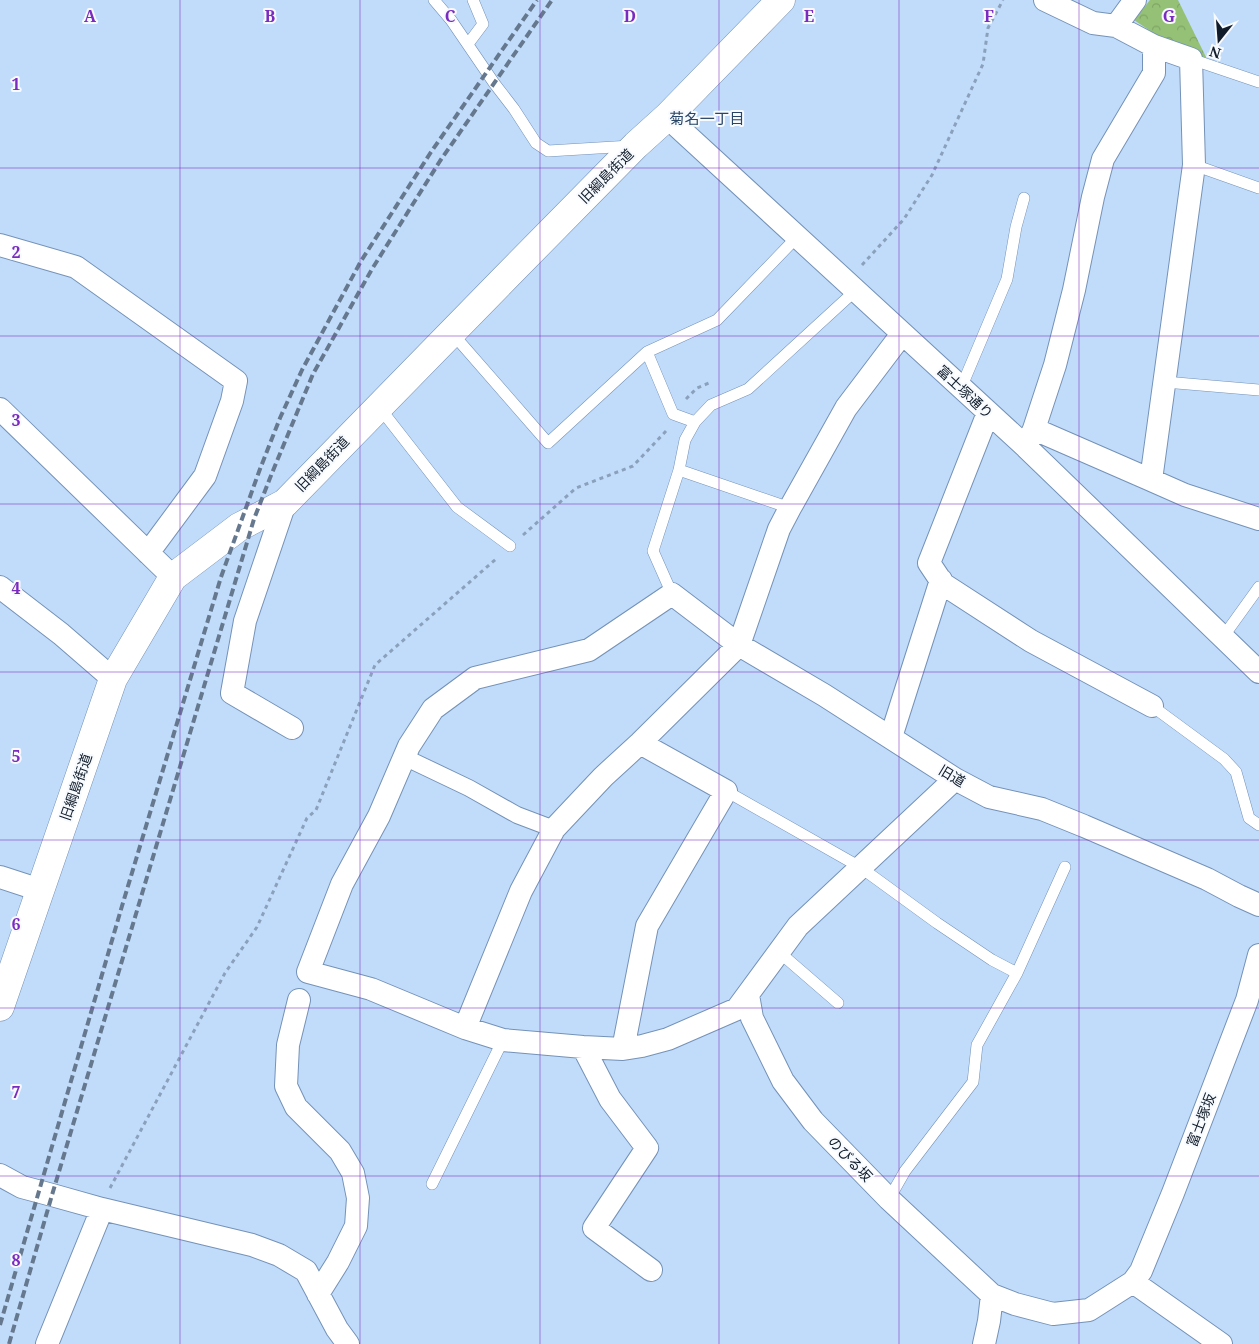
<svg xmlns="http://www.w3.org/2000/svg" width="1259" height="1344" font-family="'Noto Serif','Noto Sans JP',serif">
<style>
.forest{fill:url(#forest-crowns)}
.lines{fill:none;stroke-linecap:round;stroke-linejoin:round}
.service-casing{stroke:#7492b7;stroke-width:12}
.pedestrian-casing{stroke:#7492b7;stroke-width:18}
.minor-casing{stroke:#7492b7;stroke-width:24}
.tertiary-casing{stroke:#7492b7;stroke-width:29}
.path{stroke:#8ba1bb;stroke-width:3;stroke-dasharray:4 4;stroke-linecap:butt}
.service{stroke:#fff;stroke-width:11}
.pedestrian{stroke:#fff;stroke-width:16}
.minor{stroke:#fff;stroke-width:22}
.tertiary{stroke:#fff;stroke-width:28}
.rail{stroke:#65788e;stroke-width:4;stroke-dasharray:8 4;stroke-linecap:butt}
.grid{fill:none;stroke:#7b2cbf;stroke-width:1;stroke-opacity:0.55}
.labels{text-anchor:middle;stroke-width:4;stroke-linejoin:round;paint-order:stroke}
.street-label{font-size:14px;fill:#101c2a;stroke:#f7fafe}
.neighbourhood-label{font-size:15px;fill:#294565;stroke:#f7fafe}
.grid-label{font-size:16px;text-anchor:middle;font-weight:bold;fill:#7b2cbf;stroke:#f7fafe;stroke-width:4;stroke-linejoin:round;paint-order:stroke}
</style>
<defs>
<pattern id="forest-crowns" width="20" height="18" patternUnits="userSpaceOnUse" patternTransform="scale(1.25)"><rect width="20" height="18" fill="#95c176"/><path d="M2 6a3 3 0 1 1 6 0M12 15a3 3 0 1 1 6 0" fill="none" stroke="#7fa566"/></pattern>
</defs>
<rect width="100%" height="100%" fill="#c1dcfb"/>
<path class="forest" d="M 1150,0 L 1178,0 L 1206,57 L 1204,60 L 1177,49 L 1134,20 Z"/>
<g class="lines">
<defs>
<path id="service" d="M 434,0 L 451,20 L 494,83 L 514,109 L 536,143 L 548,151 L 631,146
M 468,44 L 483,24 L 473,0
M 1191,59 L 1259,82
M 1194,165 L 1259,188
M 452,333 L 548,443 L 647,352 L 717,320 L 797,237
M 647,352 L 673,414 L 695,422
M 1165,382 L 1259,390
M 961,388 L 1007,279 L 1016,227 L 1024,198
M 379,407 L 457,507 L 510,546
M 679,470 L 685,440 L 695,422 L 711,405 L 748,389 L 855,291
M 672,594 L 653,551 L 679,470 L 790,508
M 1223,637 L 1259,587
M 1152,706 L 1224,759 L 1236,772 L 1249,818 L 1259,825
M 726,791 L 860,867 L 937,923 L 992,960 L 1017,973
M 779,952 L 838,1003
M 432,1184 L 503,1040
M 889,1199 L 905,1171 L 973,1082 L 977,1045 L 1017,973 L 1065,867"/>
<path id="pedestrian" d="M 404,757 L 469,788 L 517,815 L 554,829"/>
<path id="minor" d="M 1045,0 L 1093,23 L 1116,26 L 1154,46 L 1191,59 L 1194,165 L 1151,480 L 1185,495 L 1259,519
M 1116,26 L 1135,0
M 667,117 L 1026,447 L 1259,672
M 0,245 L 76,267 L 236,381 L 232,401 L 205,476 L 148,553
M 0,409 L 173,577
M 988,413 L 929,563 L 943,584 L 1031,641 L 1152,706
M 1034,429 L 1151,480
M 1026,447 L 1034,429 L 1055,365 L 1074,290 L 1093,197 L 1103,159 L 1154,73 L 1154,46
M 285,503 L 245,621 L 232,693 L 292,728
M 0,587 L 61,634 L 113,679
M 891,737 L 941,580
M 955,779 L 798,926 L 737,1009 L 668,1039 L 642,1046 L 623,1049 L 583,1047 L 503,1040 L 465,1028 L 371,989 L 308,972 L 342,884 L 379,816 L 409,746 L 433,709 L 475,678 L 589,650 L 672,594 L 739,645 L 824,695 L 955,779 L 989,797 L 1042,809 L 1084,826 L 1207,879 L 1239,896 L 1259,905
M 0,877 L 40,890
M 748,995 L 752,1018 L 783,1081 L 813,1121 L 889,1199 L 992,1295 L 1015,1304 L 1053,1314 L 1089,1310 L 1133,1282 L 1141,1271 L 1173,1193 L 1247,1000 L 1259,955
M 299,1000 L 288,1045 L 286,1086 L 296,1107 L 340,1151 L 353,1173 L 358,1198 L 356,1226 L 338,1262 L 318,1294
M 465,1028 L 521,891 L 554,829 L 603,777 L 640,743 L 739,645 L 779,529 L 790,508 L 846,408 L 902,334
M 583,1047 L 610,1099 L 647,1148 L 594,1228 L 651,1270
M 623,1049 L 647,926 L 726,791 L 640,743
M 0,1175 L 22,1187 L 52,1195 L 102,1209 L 252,1245 L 279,1255 L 306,1271 L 337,1329 L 348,1344
M 1133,1282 L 1221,1344
M 47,1344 L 102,1209
M 984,1344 L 989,1321 L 992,1295"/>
<path id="tertiary" d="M 0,1007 L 113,679 L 173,577 L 239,527 L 285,503 L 506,277 L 636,145 L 667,117 L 781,0"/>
</defs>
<use href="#service" class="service-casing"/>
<use href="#pedestrian" class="pedestrian-casing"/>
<use href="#minor" class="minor-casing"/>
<use href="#tertiary" class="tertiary-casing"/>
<path class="path" d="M 862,265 L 904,219 L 932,175 L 983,64 L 988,28 L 1003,0
M 686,399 L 697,388 L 709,383
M 523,535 L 576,488 L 633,466 L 667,430
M 110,1188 L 225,973 L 257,927 L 307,818 L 316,810 L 375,665 L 496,559"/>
<use href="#service" class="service"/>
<use href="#pedestrian" class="pedestrian"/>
<use href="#minor" class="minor"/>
<use href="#tertiary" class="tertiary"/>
<path class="rail" d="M 0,1325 L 122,906 L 221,577 L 260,469 L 280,418 L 302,370 L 361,261 L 431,152 L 537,0
M 9,1344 L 52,1195 L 254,519 L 272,473 L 313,374 L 372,269 L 440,161 L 552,0"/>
</g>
<path class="grid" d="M 180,0 L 180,1344M 360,0 L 360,1344M 540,0 L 540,1344M 719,0 L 719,1344M 899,0 L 899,1344M 1079,0 L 1079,1344M 0,168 L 1259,168M 0,336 L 1259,336M 0,504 L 1259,504M 0,672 L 1259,672M 0,840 L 1259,840M 0,1008 L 1259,1008M 0,1176 L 1259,1176"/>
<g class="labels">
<g class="street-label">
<text transform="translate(606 176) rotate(-45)" y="5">旧綱島街道</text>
<text transform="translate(965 392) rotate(43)" y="5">富士塚通り</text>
<text transform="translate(322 464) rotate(-46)" y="5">旧綱島街道</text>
<text transform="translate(952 776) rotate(31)" y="5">旧道</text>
<text transform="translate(76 787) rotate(-71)" y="5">旧綱島街道</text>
<text transform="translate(1201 1120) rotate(-69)" y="5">富士塚坂</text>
<text transform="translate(850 1159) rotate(46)" y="5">のびる坂</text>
</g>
<g class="neighbourhood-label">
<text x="707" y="124">菊名一丁目</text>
</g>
</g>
<g class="grid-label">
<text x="90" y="22">A</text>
<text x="270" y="22">B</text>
<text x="450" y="22">C</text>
<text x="630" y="22">D</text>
<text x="809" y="22">E</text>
<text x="989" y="22">F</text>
<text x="1169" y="22">G</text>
<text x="16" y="90">1</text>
<text x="16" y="258">2</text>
<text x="16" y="426">3</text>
<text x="16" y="594">4</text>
<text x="16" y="762">5</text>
<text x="16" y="930">6</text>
<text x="16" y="1098">7</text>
<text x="16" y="1266">8</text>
</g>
<g transform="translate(1219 40) rotate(197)" stroke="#f7fafe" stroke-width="4" paint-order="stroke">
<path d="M0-4L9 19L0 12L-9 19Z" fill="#101c2a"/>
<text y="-8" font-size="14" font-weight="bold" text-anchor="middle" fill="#101c2a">N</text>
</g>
</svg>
